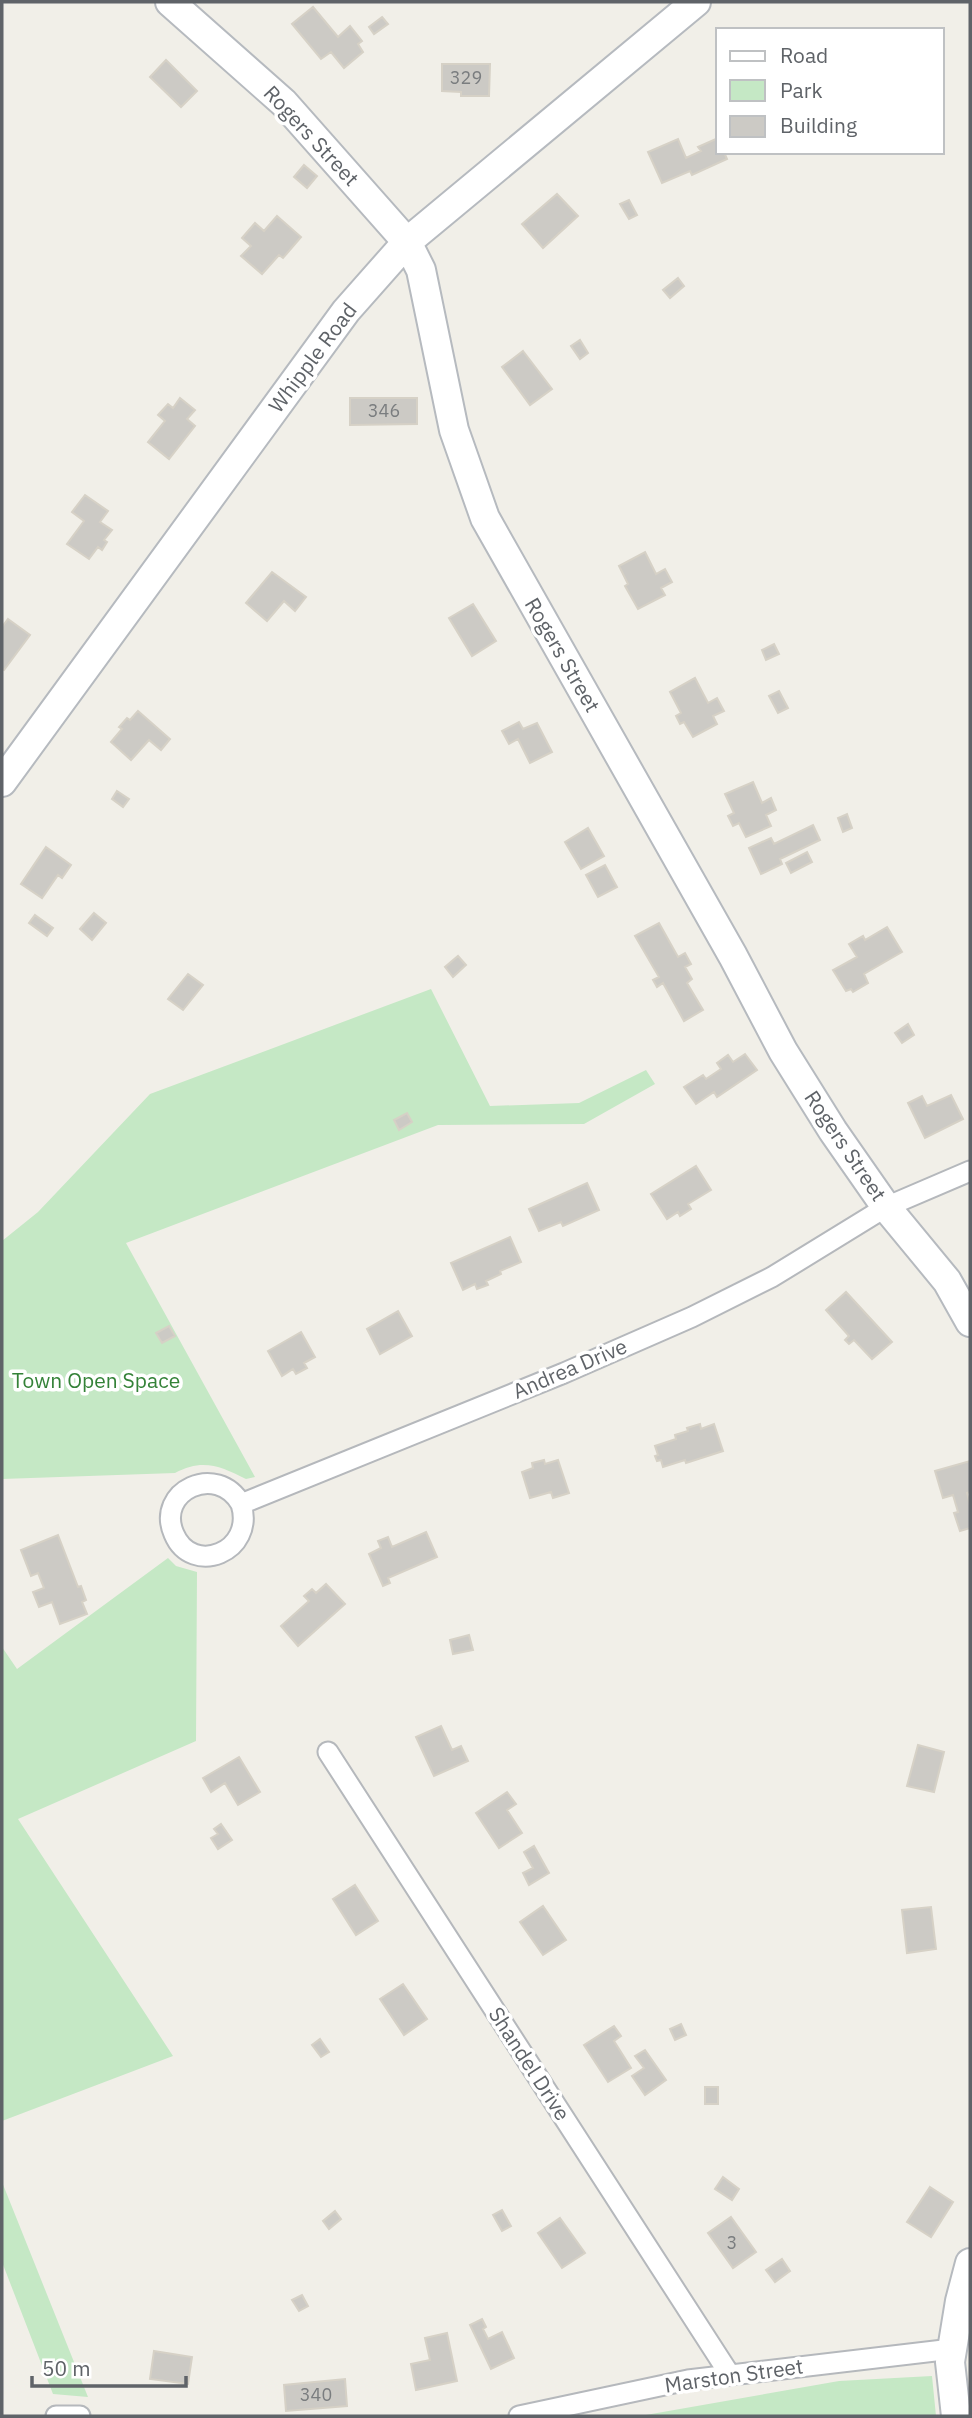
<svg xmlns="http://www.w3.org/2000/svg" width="972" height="2418" font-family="'IBM Plex Sans',sans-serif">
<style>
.park{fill:#c5e8c5}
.building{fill:#cccac5;stroke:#d6d1c6;stroke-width:2}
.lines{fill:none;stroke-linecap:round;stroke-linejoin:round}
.street-casing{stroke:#b5b8bc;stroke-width:23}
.secondary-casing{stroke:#b6babf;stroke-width:32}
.street{stroke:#fff;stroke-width:19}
.secondary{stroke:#fff;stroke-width:28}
.labels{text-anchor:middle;stroke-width:7;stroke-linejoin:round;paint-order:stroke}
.number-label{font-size:18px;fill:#7a7d7f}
.street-label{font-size:21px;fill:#5f6368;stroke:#fff}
.park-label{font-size:21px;fill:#348238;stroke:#fff}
</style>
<rect width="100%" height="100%" fill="#f1efe8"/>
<path class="park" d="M 431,989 L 490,1106 L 579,1103 L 646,1070 L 655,1084 L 584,1124 L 438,1125 L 126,1243 L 255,1477 L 246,1479 C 221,1466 202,1458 175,1473 L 2,1479 L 2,1241 L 38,1212 L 150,1094 Z
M 168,1558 L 176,1566 L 197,1572 L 196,1741 L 18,1819 L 173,2056 L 2,2121 L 2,1647 L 17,1669 Z
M 2,2182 L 88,2397 L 53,2394 L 2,2262 Z
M 932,2376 L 936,2416 L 640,2416 L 839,2381 Z"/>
<path class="building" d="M 313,7 L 338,37 L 350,26 L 362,41 L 358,44 L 363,52 L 344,68 L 331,52 L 321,59 L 292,24 Z
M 382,17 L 388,24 L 374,34 L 369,27 Z
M 166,60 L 197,91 L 181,107 L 150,77 Z
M 442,64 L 490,64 L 489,96 L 461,96 L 461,92 L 442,91 Z
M 718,138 L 718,152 L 724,152 L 727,159 L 692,175 L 690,171 L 662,183 L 648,152 L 678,139 L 686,158 L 701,151 L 698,147 Z
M 304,165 L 317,176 L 307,188 L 294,177 Z
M 557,194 L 578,216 L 543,248 L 522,224 Z
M 629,200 L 637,215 L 629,219 L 620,204 Z
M 277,216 L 301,237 L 283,258 L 279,255 L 262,274 L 241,256 L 251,246 L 242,238 L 255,223 L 264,231 Z
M 678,278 L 684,286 L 670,298 L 663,290 Z
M 580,340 L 588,353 L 580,359 L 571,346 Z
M 523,351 L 552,389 L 530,405 L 502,367 Z
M 180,398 L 195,410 L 187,419 L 195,426 L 169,459 L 148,442 L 165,421 L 158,415 L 168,404 L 173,408 Z
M 350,398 L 417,398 L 417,424 L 350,425 Z
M 85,495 L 108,511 L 100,522 L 112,530 L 104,540 L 107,542 L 102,550 L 98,547 L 89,559 L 67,544 L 84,521 L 72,512 Z
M 645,552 L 656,574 L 665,569 L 672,582 L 661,588 L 665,595 L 638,609 L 625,586 L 628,584 L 619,566 Z
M 272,572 L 306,597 L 295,611 L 284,601 L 267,621 L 246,603 Z
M 473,604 L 496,641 L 472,656 L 449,618 Z
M 8,619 L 30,635 L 4,670 L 2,669 L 2,627 Z
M 774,644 L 779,654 L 766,660 L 762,650 Z
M 695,678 L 708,703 L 717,698 L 724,711 L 713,716 L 717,724 L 693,737 L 684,722 L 680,724 L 676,716 L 681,713 L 670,692 Z
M 779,691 L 788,708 L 778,713 L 769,696 Z
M 138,711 L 170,739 L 161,750 L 149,740 L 131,760 L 111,742 L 122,729 L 119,727 L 127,718 L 130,720 Z
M 519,722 L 523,729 L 537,723 L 552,752 L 530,763 L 518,739 L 509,744 L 502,731 Z
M 753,782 L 762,803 L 771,798 L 776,810 L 766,815 L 771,826 L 746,837 L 739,823 L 733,826 L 728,816 L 734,813 L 725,794 Z
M 117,791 L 129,799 L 123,807 L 112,799 Z
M 847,814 L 852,828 L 843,832 L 838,818 Z
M 813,825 L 820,840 L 780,859 L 782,864 L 761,874 L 749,848 L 771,838 L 774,844 Z
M 588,828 L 604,856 L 581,869 L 565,842 Z
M 46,847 L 71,865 L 62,878 L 58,875 L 42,898 L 21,884 Z
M 807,852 L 812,862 L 791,873 L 786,863 Z
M 605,865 L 617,887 L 598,897 L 586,875 Z
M 94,913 L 106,923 L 92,940 L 80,929 Z
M 35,915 L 53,928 L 47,936 L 29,923 Z
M 659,923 L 678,957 L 685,953 L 691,964 L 685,967 L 692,979 L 687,983 L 703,1010 L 684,1021 L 663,983 L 657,987 L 653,980 L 659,977 L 635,936 Z
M 887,927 L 902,952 L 864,974 L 868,983 L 853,992 L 851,989 L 846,991 L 833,970 L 857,957 L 849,944 L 863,936 L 865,940 Z
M 458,956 L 466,965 L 453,977 L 445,967 Z
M 188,974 L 203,985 L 183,1010 L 168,999 Z
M 908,1024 L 914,1035 L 902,1043 L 895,1033 Z
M 745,1054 L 757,1070 L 717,1097 L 714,1092 L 696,1104 L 684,1087 L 703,1075 L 706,1079 L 721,1069 L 717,1063 L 728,1055 L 733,1062 Z
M 951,1095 L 963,1119 L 925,1138 L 908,1103 L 922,1096 L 927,1106 Z
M 407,1113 L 412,1122 L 399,1130 L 394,1120 Z
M 696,1166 L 711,1190 L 688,1204 L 691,1209 L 680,1216 L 678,1212 L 667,1219 L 651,1194 Z
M 587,1183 L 599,1210 L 563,1226 L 561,1222 L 539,1231 L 529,1209 Z
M 510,1237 L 521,1262 L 500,1271 L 501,1274 L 486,1281 L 488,1285 L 477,1289 L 475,1284 L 463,1290 L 451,1263 Z
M 846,1292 L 892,1342 L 872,1359 L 854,1340 L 849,1344 L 845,1340 L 849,1336 L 826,1310 Z
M 398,1311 L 412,1336 L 380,1354 L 367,1329 Z
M 169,1326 L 175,1336 L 162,1343 L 156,1333 Z
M 301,1332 L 315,1357 L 304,1363 L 307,1368 L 296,1374 L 293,1369 L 282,1376 L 268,1351 Z
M 700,1424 L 701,1429 L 714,1424 L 723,1451 L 686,1463 L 685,1460 L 663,1467 L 661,1460 L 657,1461 L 655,1456 L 658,1455 L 655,1446 L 676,1439 L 675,1435 L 688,1431 L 687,1428 Z
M 544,1460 L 545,1464 L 558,1460 L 569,1493 L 553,1498 L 551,1492 L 530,1498 L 522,1472 L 533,1468 L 532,1463 Z
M 970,1461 L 970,1492 L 967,1493 L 970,1505 L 970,1528 L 960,1531 L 954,1513 L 958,1512 L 953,1495 L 943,1498 L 935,1471 Z
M 426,1532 L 437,1557 L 388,1578 L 390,1583 L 383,1586 L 369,1554 L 381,1548 L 378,1541 L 388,1537 L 392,1547 Z
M 58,1535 L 78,1587 L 81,1586 L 86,1600 L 82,1602 L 87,1614 L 60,1624 L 52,1602 L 39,1607 L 33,1592 L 44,1588 L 38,1573 L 31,1576 L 21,1550 Z
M 326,1584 L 345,1604 L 298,1646 L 281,1626 L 309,1601 L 304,1596 L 312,1589 L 316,1593 Z
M 469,1635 L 473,1650 L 453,1654 L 450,1640 Z
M 441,1726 L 452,1750 L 461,1746 L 468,1761 L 434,1776 L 416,1737 Z
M 918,1745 L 944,1752 L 934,1792 L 907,1786 Z
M 239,1757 L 260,1792 L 238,1805 L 225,1783 L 211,1792 L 203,1778 Z
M 507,1792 L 516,1804 L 507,1810 L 522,1833 L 499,1848 L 476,1813 Z
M 221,1824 L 232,1840 L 218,1849 L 211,1838 L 218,1834 L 214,1829 Z
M 534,1846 L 549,1873 L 529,1885 L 523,1873 L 533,1868 L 524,1852 Z
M 355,1885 L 378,1921 L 356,1935 L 333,1899 Z
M 543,1906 L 566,1940 L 543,1955 L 520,1922 Z
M 931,1907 L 936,1949 L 907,1953 L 902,1910 Z
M 403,1984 L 427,2019 L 404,2035 L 380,1999 Z
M 681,2024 L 686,2035 L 675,2040 L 670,2029 Z
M 614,2026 L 621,2036 L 614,2041 L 631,2068 L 608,2082 L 584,2045 Z
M 320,2039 L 329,2052 L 321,2057 L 312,2045 Z
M 645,2050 L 666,2080 L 645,2095 L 632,2076 L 644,2068 L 635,2056 Z
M 705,2087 L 718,2087 L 718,2104 L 705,2104 Z
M 723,2177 L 739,2189 L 732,2200 L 715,2189 Z
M 930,2187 L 953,2202 L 931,2237 L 907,2222 Z
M 502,2210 L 511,2226 L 502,2231 L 493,2215 Z
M 335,2211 L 341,2219 L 329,2229 L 323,2221 Z
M 731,2217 L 756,2252 L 733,2268 L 708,2233 Z
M 560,2218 L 585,2253 L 562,2268 L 538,2233 Z
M 782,2259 L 790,2271 L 775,2282 L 766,2270 Z
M 302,2295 L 308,2306 L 299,2311 L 292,2300 Z
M 482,2319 L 486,2327 L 483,2329 L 488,2339 L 502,2332 L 514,2358 L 491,2369 L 470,2325 Z
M 447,2333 L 457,2381 L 416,2390 L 411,2364 L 430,2360 L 425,2338 Z
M 154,2351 L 192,2357 L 188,2384 L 150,2379 Z
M 345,2379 L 347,2406 L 286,2411 L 284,2385 Z"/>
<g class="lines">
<defs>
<path id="street" d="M 241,1504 C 256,1552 192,1577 174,1534 C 155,1491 217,1462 241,1504 L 564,1373 L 692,1317 L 772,1277 L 886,1207 L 970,1171
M 328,1752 L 730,2375
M 56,2416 L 80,2416
M 519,2416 L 688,2380 L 952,2349"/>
<path id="secondary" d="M 170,2 L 284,103 L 407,242 L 421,270 L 454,430 L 485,518 L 733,956 L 783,1051 L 833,1131 L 886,1207 L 947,1281 L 970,1322
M 2,782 L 346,311 L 407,242 L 696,2
M 956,2416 L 950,2362 L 960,2301 L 970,2263"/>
</defs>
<use href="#street" class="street-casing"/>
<use href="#secondary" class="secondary-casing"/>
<use href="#street" class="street"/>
<use href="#secondary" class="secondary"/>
</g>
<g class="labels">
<g class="number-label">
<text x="466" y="84">329</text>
<text x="384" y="417">346</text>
<text x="732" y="2249">3</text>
<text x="316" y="2401">340</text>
</g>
<g class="street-label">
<text transform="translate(311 136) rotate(47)" y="7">Rogers Street</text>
<text transform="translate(313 358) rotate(-53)" y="7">Whipple Road</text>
<text transform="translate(562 655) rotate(60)" y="7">Rogers Street</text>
<text transform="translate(845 1146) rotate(56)" y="7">Rogers Street</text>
<text transform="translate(570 1369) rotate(-23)" y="7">Andrea Drive</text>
<text transform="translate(529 2064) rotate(57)" y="7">Shandel Drive</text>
<text transform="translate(734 2376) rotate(-8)" y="7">Marston Street</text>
</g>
<g class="park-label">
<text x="96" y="1388">Town Open Space</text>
</g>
</g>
<rect width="972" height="2418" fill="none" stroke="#5f6368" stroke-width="7"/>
<rect x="716" y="28" width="228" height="126" fill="#ffffff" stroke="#bfc1c3" stroke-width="2"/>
<rect x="730" y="51" width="35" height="10" fill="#ffffff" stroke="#bfc1c3" stroke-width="2"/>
<text x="780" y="63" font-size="21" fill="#5f6368">Road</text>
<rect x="730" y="80" width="35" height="21" fill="#c5e8c5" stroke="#bfc1c3" stroke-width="2"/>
<text x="780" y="98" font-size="21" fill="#5f6368">Park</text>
<rect x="730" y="116" width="35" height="21" fill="#cccac5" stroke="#bfc1c3" stroke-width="2"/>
<text x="780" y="133" font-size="21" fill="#5f6368">Building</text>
<path d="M32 2376v10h154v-10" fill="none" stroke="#5f6368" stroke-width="3.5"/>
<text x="42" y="2376" font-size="21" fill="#5f6368" stroke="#ffffff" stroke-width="5" paint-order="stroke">50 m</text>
</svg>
